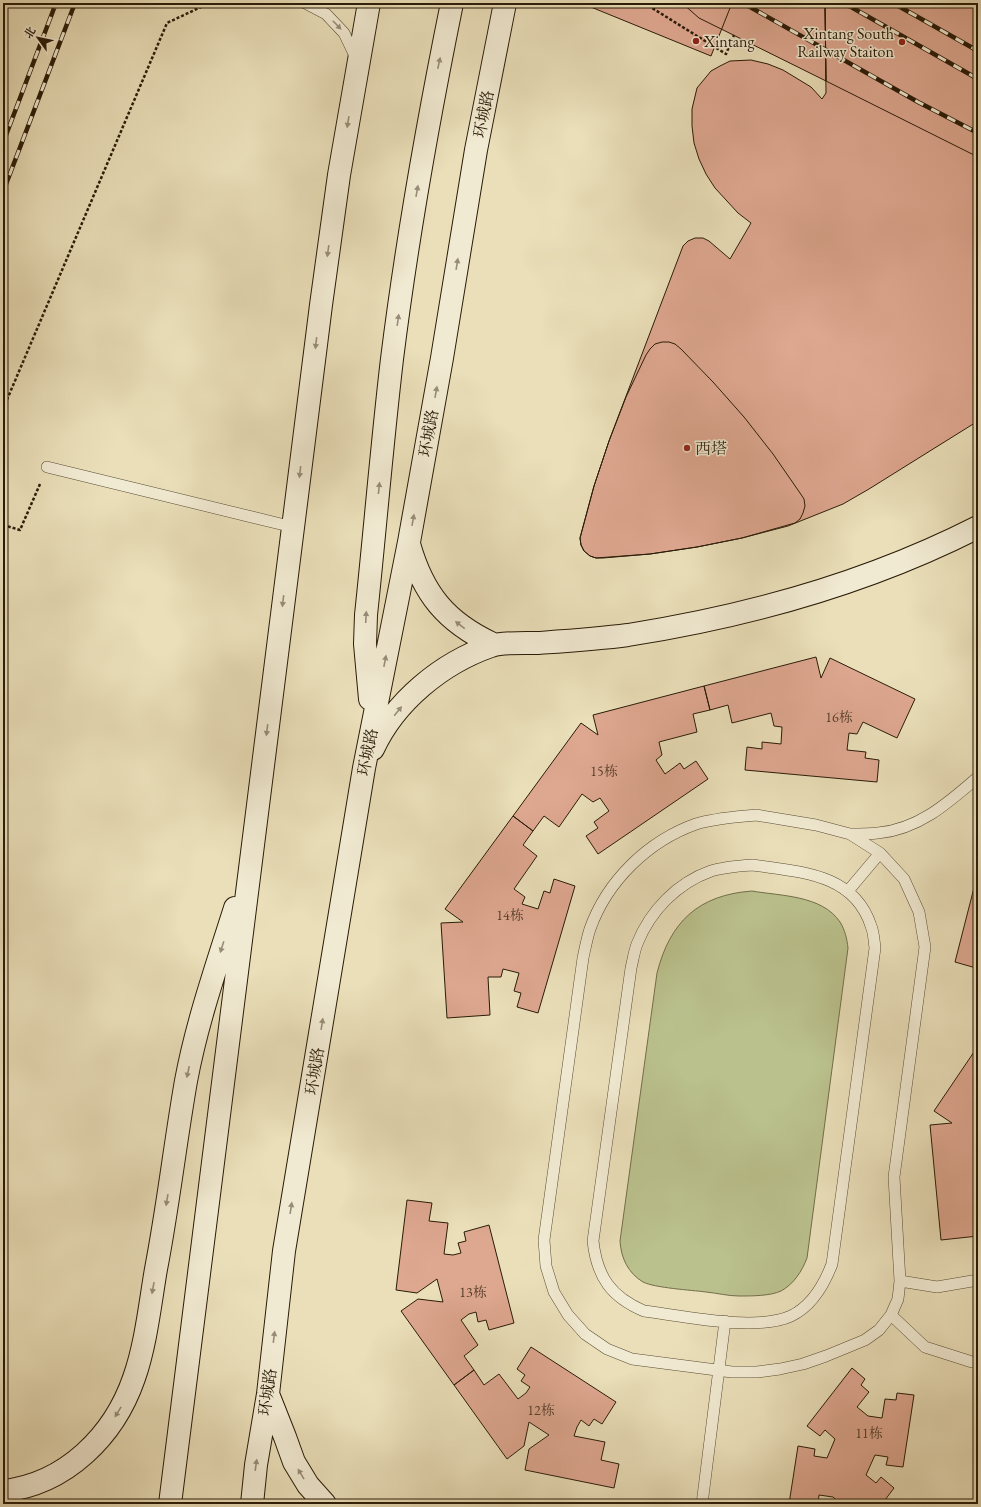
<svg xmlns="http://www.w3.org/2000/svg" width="981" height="1507" font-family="'EB Garamond','Noto Serif SC',serif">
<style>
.green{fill:#bac18d;stroke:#726e4a}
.building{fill:#dea790;stroke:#291b07}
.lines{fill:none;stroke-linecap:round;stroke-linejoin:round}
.lane-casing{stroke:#594c34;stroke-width:12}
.secondary-casing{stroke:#291b07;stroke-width:24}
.path{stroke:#291b07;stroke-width:2.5;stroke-dasharray:3 2;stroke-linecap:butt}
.lane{stroke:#f1ead2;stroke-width:11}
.secondary{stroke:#f1ead2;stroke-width:22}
.rail-casing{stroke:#291b07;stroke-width:4.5}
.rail{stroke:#f1ead2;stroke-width:3;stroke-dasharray:9;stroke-linecap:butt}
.path-bridge{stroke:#291b07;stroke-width:2.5;stroke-dasharray:3 2;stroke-linecap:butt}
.oneway{fill:#978d77}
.poi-dot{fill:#8f2418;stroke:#f1ead2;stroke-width:1.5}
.labels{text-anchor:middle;stroke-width:3;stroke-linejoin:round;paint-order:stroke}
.number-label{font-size:14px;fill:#563e29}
.poi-label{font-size:16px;fill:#291b07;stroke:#f1ead2;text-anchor:start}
.street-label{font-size:16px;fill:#291b07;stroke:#f1ead2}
</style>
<rect width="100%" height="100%" fill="#eadfb9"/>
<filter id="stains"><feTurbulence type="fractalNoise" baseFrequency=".005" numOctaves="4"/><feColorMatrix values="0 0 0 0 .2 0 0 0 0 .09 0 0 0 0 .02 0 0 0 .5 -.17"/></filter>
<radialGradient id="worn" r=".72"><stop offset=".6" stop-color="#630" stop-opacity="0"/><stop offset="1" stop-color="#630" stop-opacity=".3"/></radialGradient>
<path class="green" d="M 752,891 C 780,896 822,895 840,922 C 845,930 847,939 848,948 L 807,1258 C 802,1271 794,1284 781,1291 C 770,1296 752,1296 739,1296 C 728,1296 717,1293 706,1292 C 691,1290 655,1288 643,1282 C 628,1273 621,1258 620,1241 L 657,973 C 670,922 698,895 752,891 Z"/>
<path class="building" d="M 581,3 L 732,3 L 711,56 Z
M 682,3 L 825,3 L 826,81 L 699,18 Z
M 825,3 L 978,3 L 978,157 L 826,81 Z
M 825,3 L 978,3 L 978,421 L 869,489 L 843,504 L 788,526 L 742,538 L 697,547 L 650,554 L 603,558 L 596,558 L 590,556 L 584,551 L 581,545 L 580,538 L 594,486 L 609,441 L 683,246 L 688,241 L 695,238 L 703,238 L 709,241 L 730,259 L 751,223 L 738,213 L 715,188 L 706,174 L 699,159 L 694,143 L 692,126 L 692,109 L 697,88 L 711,71 L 720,66 L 730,61 L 751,60 L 768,64 L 783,70 L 811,87 L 822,99 L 826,93 Z
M 662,342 L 669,342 L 675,344 L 681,349 L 713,382 L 744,417 L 773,454 L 800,493 L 804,499 L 805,506 L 803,513 L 800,519 L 795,523 L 742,538 L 697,547 L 650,554 L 596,558 L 590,556 L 584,551 L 581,545 L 580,538 L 594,486 L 609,441 L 626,397 L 646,355 L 650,349 L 655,344 Z
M 816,657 L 821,678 L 830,658 L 915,699 L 897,738 L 863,722 L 857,734 L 849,733 L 847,750 L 866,752 L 865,758 L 879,760 L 877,782 L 745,770 L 747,747 L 762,749 L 762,742 L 781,744 L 782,727 L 774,726 L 771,713 L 732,723 L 728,705 L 710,710 L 704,686 Z
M 704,686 L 710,710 L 693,714 L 697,732 L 659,742 L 662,755 L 656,760 L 665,774 L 680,763 L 684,769 L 696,761 L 708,779 L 598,854 L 586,836 L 598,828 L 594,822 L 609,811 L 600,798 L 593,802 L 582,794 L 559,827 L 544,816 L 533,831 L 513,816 L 581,723 L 598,735 L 593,715 Z
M 513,816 L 533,831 L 523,845 L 537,856 L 514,889 L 525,897 L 522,904 L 538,909 L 544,891 L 550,893 L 554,879 L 575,886 L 538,1013 L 517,1007 L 521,993 L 514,991 L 519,973 L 503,969 L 501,977 L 488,977 L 490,1015 L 447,1018 L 441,923 L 463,922 L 445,909 Z
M 978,872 L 978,960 L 976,968 L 955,962 Z
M 978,1046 L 978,1236 L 941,1240 L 930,1125 L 952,1123 L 934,1111 Z
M 407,1200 L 432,1203 L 429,1221 L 448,1223 L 444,1254 L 453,1255 L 461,1253 L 458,1243 L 466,1241 L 464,1232 L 489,1225 L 514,1323 L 489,1330 L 486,1320 L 478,1322 L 476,1312 L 469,1314 L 461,1320 L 478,1345 L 464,1356 L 474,1370 L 454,1385 L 401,1311 L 418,1299 L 443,1302 L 437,1279 L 417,1293 L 396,1290 Z
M 531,1347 L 616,1402 L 602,1424 L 594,1419 L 589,1426 L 581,1420 L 577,1427 L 574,1436 L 605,1442 L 601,1460 L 619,1464 L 614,1488 L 525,1470 L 529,1449 L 549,1435 L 529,1422 L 524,1446 L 507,1459 L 454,1385 L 474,1370 L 484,1385 L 499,1374 L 518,1399 L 526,1393 L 530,1387 L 521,1381 L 525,1375 L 517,1369 Z
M 852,1368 L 865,1379 L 861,1385 L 869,1392 L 857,1407 L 868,1416 L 882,1418 L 885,1399 L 896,1400 L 897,1393 L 914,1395 L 903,1467 L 886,1465 L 888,1457 L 875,1455 L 866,1475 L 876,1483 L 881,1477 L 894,1488 L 882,1504 L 841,1504 L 833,1497 L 819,1495 L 818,1504 L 789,1504 L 798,1446 L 815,1449 L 814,1456 L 827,1458 L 835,1439 L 825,1430 L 820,1436 L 807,1426 Z"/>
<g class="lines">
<defs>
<path id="lane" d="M 305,3 L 326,14 L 344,33 L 355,56 L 355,60
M 47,467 L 293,527
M 756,815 L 816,825 L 850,834 L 880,853 L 904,879 L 919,912 L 925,947 L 894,1177 L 900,1281 L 898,1299 L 891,1315 L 879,1330 L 865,1340 L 826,1356 L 803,1364 L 780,1369 L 757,1372 L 732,1372 L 632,1359 L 607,1349 L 585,1334 L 568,1315 L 554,1292 L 546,1266 L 544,1240 L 583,958 C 585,949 587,938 590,929 C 607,881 648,841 696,824 C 715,818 736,817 756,815 Z
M 850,834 C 859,834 869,834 878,833 C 919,829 948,803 978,777
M 753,865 C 799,872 854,873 871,926 C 874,933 874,941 875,948 L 832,1264 C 824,1285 812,1306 791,1316 C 756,1332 683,1316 644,1311 C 611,1297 597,1277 593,1241 L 631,968 C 633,960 634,952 637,944 C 650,911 677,883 711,871 C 724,867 739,866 753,865 Z
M 848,891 L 880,853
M 900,1281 L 937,1287 L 978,1280
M 891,1315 L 925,1347 L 972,1362 L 978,1362
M 702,1504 L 725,1321"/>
<path id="secondary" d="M 409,544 C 423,594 446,622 493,644
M 370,699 L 365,644 L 366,615 C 375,530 382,444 392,359 C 407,239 428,121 452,3
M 373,749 C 395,701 442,663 491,646 C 501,642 525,643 538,643 C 567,641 598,639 628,635 C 749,616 868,583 978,527
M 268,1394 L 285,1437 L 294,1462 L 308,1485 L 325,1504
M 3,1491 C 66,1484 114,1436 134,1378 C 146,1344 150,1304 156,1269 C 168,1207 175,1144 186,1081 C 197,1022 217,965 235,908
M 170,1504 L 321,305 L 339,175 L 369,3
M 252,1504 L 256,1465 L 268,1394 L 284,1251 L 364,768 L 409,542 L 442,358 L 476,150 L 505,3"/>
</defs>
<use href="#lane" class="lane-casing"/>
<use href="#secondary" class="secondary-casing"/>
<path class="path" d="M 3,409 L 167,23 L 201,7 L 206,3
M 3,525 L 20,530 L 40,484"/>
<use href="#lane" class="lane"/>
<use href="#secondary" class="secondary"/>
<defs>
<path id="rail" d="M 743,3 L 918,102 L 978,133
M 844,3 L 978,79
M 893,3 L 978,51
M 3,143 L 56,3
M 3,192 L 75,3"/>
</defs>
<use href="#rail" class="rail-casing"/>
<use href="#rail" class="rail"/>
<path class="path-bridge" d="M 644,3 L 726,54 L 734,35"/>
</g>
<defs><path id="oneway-solid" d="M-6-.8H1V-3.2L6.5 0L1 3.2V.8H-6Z"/></defs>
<g class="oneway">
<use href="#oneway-solid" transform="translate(337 25) rotate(46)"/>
<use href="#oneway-solid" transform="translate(439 63) rotate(-78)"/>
<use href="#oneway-solid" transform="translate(348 122) rotate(99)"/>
<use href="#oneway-solid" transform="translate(417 191) rotate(-80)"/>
<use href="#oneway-solid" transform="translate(328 251) rotate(98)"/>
<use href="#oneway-solid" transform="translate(457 264) rotate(-81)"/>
<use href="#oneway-solid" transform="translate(398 320) rotate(-82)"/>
<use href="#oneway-solid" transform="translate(316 343) rotate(97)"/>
<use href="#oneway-solid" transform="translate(436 392) rotate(-80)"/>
<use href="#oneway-solid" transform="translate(300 472) rotate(97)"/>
<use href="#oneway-solid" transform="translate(379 488) rotate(-84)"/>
<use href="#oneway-solid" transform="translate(413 520) rotate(-80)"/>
<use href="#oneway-solid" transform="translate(283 601) rotate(97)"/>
<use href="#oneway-solid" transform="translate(366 617) rotate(-87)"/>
<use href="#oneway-solid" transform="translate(460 625) rotate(-142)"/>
<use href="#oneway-solid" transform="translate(385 661) rotate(-79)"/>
<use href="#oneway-solid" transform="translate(398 711) rotate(-51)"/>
<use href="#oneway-solid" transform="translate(267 730) rotate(97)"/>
<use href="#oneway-solid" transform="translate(222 947) rotate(108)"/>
<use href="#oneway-solid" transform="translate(322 1024) rotate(-81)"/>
<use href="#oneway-solid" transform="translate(188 1072) rotate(102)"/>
<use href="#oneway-solid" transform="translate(167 1200) rotate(99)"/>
<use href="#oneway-solid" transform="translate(291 1208) rotate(-81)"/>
<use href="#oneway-solid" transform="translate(153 1288) rotate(100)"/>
<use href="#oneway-solid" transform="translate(274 1337) rotate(-83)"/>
<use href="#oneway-solid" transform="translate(118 1412) rotate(121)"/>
<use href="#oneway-solid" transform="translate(256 1465) rotate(-82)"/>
<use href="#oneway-solid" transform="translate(301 1474) rotate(-121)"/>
</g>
<g class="poi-dot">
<circle cx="696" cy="41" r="4"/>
<circle cx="902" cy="42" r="4"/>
<circle cx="687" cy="448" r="4"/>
</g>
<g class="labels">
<g class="number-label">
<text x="839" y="722">16栋</text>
<text x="604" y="776">15栋</text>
<text x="510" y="920">14栋</text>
<text x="473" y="1297">13栋</text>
<text x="541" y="1415">12栋</text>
<text x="869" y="1438">11栋</text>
</g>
<g class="poi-label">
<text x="894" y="39" text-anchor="end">Xintang South<tspan x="894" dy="18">Railway Staiton</tspan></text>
<text x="704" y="47">Xintang</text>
<text x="695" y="454">西塔</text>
</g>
<g class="street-label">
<text transform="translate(483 114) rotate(-79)" y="6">环城路</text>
<text transform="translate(428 433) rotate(-80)" y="6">环城路</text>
<text transform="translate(367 752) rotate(-79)" y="6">环城路</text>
<text transform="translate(314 1071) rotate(-81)" y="6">环城路</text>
<text transform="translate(267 1392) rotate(-82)" y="6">环城路</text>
</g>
</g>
<rect width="981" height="1507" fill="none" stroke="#eadfb9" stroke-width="16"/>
<rect x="4" y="4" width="973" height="1499" fill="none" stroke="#291b07" stroke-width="2"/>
<rect x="8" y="8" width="965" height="1491" fill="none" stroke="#291b07"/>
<g transform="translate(38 38) rotate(303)" stroke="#f1ead2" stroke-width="3" paint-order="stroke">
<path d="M0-3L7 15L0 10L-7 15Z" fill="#291b07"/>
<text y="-6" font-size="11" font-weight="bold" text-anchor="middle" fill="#291b07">北</text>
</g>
<rect width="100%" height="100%" filter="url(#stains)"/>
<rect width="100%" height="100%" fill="url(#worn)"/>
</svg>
